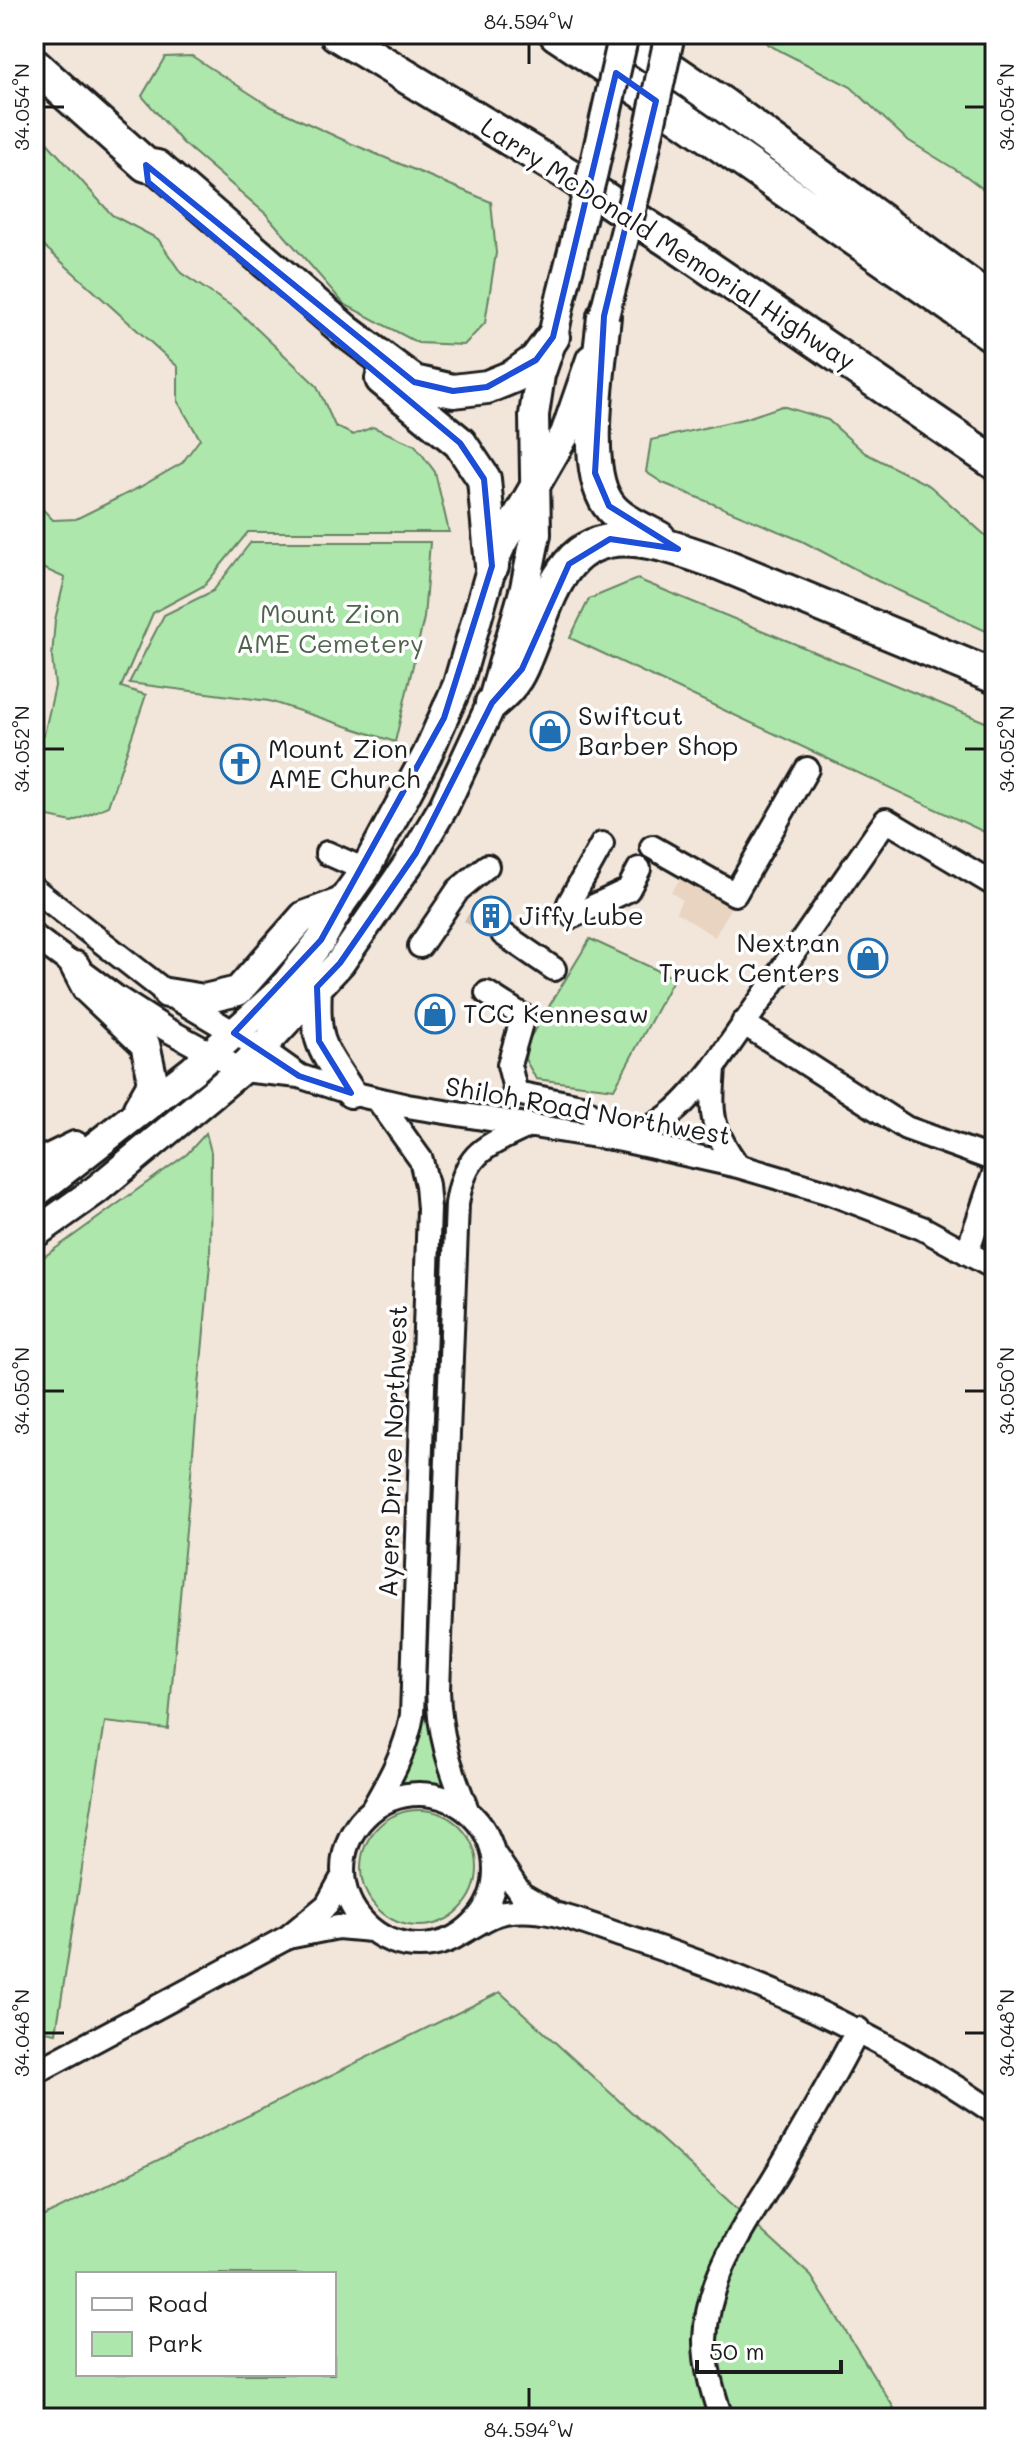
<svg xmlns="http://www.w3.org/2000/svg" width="1029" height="2452" font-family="Mali,sans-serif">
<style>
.built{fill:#e8d4c0}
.green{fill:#aee7ab;stroke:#658264;stroke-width:2;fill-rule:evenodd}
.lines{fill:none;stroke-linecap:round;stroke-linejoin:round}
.minor-tunnel{stroke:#c7beb4;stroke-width:22;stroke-dasharray:22 11;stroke-linecap:butt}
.minor-casing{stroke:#1c1c1c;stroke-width:28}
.major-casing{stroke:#1c1c1c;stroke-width:34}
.highway-casing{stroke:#1c1c1c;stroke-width:38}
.minor{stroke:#fff;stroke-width:22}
.major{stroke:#fff;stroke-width:28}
.highway{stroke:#fff;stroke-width:32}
.major-bridge-casing{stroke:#1c1c1c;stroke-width:34;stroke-linecap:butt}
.major-bridge{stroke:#fff;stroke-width:28}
.marked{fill:none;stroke:#1d4ed8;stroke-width:6;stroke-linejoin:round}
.ticks{fill:none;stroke:#1c1c1c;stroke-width:3}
.labels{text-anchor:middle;stroke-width:7;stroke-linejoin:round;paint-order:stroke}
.street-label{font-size:26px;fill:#1c1c1c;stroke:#fff}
.park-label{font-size:26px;fill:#4f634e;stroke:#fff}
.poi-label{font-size:26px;fill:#1c1c1c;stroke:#fff;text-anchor:start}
.neatline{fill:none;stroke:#1c1c1c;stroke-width:3}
.ticks-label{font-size:20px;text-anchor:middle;fill:#1c1c1c}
</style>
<rect width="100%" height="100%" fill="#f2e6da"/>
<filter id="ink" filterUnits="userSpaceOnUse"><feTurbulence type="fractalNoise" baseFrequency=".0125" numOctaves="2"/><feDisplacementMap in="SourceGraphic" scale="16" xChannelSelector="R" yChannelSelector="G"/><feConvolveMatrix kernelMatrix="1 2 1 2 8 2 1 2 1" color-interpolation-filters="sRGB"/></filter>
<g filter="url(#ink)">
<path class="built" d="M 685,872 L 732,905 L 715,937 L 676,912 L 682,900 L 671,892 Z"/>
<path class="green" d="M 764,34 L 995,34 L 995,198 L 966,176 L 906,139 L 851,87 L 767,44 Z
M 192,56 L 268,105 L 350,143 L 491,202 L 496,253 L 485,323 L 464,345 L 418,343 L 344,304 L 266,214 L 182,142 L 142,96 L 165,57 Z
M 34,128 L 112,215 L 158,239 L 181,273 L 236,309 L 317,386 L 335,426 L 353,435 L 373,427 L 415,445 L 435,472 L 449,532 L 248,532 L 205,585 L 153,613 L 121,687 L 146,695 L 108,806 L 72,822 L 34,814 L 34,738 L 44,735 L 55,686 L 52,657 L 55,620 L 65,578 L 34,564 L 34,500 L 53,520 L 76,519 L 140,487 L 182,463 L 200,439 L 178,402 L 178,367 L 34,237 Z
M 782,406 L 828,420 L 865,453 L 930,486 L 995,544 L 995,629 L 986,631 L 878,581 L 802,541 L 663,483 L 646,472 L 651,440 L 747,418 Z
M 251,542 L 430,542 L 424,618 L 395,742 L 269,701 L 129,683 L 164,615 L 213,591 Z
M 637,579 L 995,726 L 995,837 L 570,638 L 589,599 Z
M 590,939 L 674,978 L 614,1089 L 536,1079 L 525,1059 L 528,1041 Z
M 206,1133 L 211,1152 L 210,1264 L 168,1729 L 105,1722 L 56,2033 L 34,2029 L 34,1264 L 187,1154 Z
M 439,1255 L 444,1260 L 429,1703 L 435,1756 L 451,1791 L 420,1784 L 391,1789 L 398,1779 L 436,1258 Z
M361 1868a58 58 0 1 1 116 0a58 58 0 1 1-116 0Z
M 500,1992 L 811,2276 L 894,2408 L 894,2418 L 34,2418 L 34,2221 ZM 78,2274 L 334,2274 L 334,2374 L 78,2374 Z"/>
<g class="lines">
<path class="minor-tunnel" d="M 470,912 L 503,934"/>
<defs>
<path id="minor" d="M 652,847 L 735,894 L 807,769
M 327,853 L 365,870
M 34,889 L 167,993 L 260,1048 L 298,1075
M 569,903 L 602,844
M 573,916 L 628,890 L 639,869
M 503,934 L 554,969
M 34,936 L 116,997 L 166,1029 L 241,1070 L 299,1076 L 351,1093 L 407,1106 L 622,1140 L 738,1166 L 830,1193 L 922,1228 L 995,1268
M 420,946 L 458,890 L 487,866
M 487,993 L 523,1016 L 509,1065 L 516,1093 L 581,1106 L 622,1140 C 667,1124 685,1104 714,1067 L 886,820 L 995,885
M 743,1023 L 906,1128 L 995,1160
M 714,1067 C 711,1113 709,1127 738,1166
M 967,1253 L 995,1171
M343 1870a76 76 0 1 1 152 0a76 76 0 1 1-152 0Z
M 372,1810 C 390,1779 406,1751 412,1715 L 429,1209 L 427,1185 L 421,1160 L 378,1100
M 467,1810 C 450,1768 439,1735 438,1689 L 457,1204 C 465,1151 485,1147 530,1125
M 494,1854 L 521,1894 L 550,1911
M 462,1933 C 476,1925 490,1914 505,1912 C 546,1905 586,1924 623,1936 C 761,1981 875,2031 995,2113
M 293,1936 L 338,1927 L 371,1930
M 34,2073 L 288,1937 L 327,1905 L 342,1878
M 721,2418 C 713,2393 705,2367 705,2340 C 707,2270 753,2216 786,2158 C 811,2115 836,2073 858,2029"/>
<path id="major" d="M 75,966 L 87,989 L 145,1044 L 152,1076 L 150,1087 L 138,1108
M 317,987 C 314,1043 321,1047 351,1093
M 167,993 L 204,999 L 238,991 L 304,916 L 342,902
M 34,1166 L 75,1146
M 34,1194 L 193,1070 L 281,991 L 321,940 L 342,902 L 365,870 L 427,755 L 458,684 L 492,566 L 502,543 L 565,434 L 591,359
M 34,1234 L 96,1190 L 241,1070 L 340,963 L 416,853 L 444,806 L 492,703 L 525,588 L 536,534 L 534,415 L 540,375 L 553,337 L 560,302"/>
<path id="highway" d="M 336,34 L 569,175 L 677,246 L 995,463
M 556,34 L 680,117 L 995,337
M 620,34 L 721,103 L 995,304
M 34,65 L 146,165 L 157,167 L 347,332 L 414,382 L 453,391 L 487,387 L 514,376 L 536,360 L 553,337
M 604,316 C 600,364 581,466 608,504 C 619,520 642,529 659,538
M 382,379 L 460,443 L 484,479 L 492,566
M 492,703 C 520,680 521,668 534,636 C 543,612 552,584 569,564 C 607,518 673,548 719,563 L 995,677"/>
</defs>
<use href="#minor" class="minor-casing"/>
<use href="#major" class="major-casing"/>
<use href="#highway" class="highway-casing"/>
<use href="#minor" class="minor"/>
<use href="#major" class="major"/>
<use href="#highway" class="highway"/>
<defs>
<path id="major-bridge" d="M 560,302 L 593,172 L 624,34
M 604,316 L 637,186 L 670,34"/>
</defs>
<use href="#major-bridge" class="major-bridge-casing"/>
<use href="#major-bridge" class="major-bridge"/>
</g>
</g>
<path class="marked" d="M 616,73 L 656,101 L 604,316 L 595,473 L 609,506 L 678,549 L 610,539 L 569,564 L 522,669 L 492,703 L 416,853 L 340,963 L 317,987 L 319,1041 L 351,1093 L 299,1076 L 234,1033 L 321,940 L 444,718 L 492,566 L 484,479 L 460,443 L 148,182 L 146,165 L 414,382 L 453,391 L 487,387 L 536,360 L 553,337 Z"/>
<path class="ticks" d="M 529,44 L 529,64M 44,107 L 64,107M 965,107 L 985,107M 44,749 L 64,749M 965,749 L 985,749M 44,1391 L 64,1391M 965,1391 L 985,1391M 44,2033 L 64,2033M 965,2033 L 985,2033M 529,2388 L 529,2408"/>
<defs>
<symbol id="shop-ring" viewBox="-11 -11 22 22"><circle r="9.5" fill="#fff" stroke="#1f6fb2" stroke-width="1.5"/><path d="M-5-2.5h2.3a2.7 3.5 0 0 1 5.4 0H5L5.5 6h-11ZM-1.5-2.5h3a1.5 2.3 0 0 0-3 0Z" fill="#1f6fb2"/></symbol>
<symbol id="church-ring" viewBox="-11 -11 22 22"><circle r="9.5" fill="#fff" stroke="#1f6fb2" stroke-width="1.5"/><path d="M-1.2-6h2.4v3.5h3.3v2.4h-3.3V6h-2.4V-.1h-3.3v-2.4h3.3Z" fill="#1f6fb2"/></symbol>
<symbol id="building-ring" viewBox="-11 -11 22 22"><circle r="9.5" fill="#fff" stroke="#1f6fb2" stroke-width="1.5"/><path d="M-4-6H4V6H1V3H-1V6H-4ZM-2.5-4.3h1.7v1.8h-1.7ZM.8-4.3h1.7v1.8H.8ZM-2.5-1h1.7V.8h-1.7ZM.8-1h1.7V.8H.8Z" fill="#1f6fb2"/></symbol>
</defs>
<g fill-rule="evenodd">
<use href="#shop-ring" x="528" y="709" width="44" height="44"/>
<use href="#church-ring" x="218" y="742" width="44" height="44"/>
<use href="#building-ring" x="469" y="894" width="44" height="44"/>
<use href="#shop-ring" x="846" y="936" width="44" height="44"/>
<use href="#shop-ring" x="413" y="992" width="44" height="44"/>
</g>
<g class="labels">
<g class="street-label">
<text transform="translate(668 244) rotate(33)" y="9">Larry McDonald Memorial Highway</text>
<text transform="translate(588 1111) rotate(10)" y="9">Shiloh Road Northwest</text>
<text transform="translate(393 1451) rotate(-88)" y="9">Ayers Drive Northwest</text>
</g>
<g class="park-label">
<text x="330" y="623">Mount Zion<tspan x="330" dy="30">AME Cemetery</tspan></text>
</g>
<g class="poi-label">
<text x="578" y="725">Swiftcut<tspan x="578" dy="30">Barber Shop</tspan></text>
<text x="268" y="758">Mount Zion<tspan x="268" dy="30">AME Church</tspan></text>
<text x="519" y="925">Jiffy Lube</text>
<text x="840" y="952" text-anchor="end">Nextran<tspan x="840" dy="30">Truck Centers</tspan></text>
<text x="463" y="1023">TCC Kennesaw</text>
</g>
</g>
<rect width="1029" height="2452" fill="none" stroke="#fff" stroke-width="88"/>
<rect x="76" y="2272" width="260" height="104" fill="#ffffff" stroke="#a4a4a4" stroke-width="2"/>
<rect x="92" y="2298" width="40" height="12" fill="#ffffff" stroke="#a4a4a4" stroke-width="2"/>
<text x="148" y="2312" font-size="24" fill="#1c1c1c">Road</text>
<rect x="92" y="2332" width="40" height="24" fill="#aee7ab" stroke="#a4a4a4" stroke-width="2"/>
<text x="148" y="2352" font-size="24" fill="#1c1c1c">Park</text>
<path d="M697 2360v12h144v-12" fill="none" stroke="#1c1c1c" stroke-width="4"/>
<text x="709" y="2360" font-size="24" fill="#1c1c1c" stroke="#ffffff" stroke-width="6" paint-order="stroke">50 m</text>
<rect x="44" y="44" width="941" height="2364" class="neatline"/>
<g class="ticks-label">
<text x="529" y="29">84.594°W</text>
<text transform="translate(22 107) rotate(-90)" y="7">34.054°N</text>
<text transform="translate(1007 107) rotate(-90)" y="7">34.054°N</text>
<text transform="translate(22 749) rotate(-90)" y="7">34.052°N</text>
<text transform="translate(1007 749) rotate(-90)" y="7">34.052°N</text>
<text transform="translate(22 1391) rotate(-90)" y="7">34.050°N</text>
<text transform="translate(1007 1391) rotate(-90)" y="7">34.050°N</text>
<text transform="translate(22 2033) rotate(-90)" y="7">34.048°N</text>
<text transform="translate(1007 2033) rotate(-90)" y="7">34.048°N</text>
<text x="529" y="2437">84.594°W</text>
</g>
</svg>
